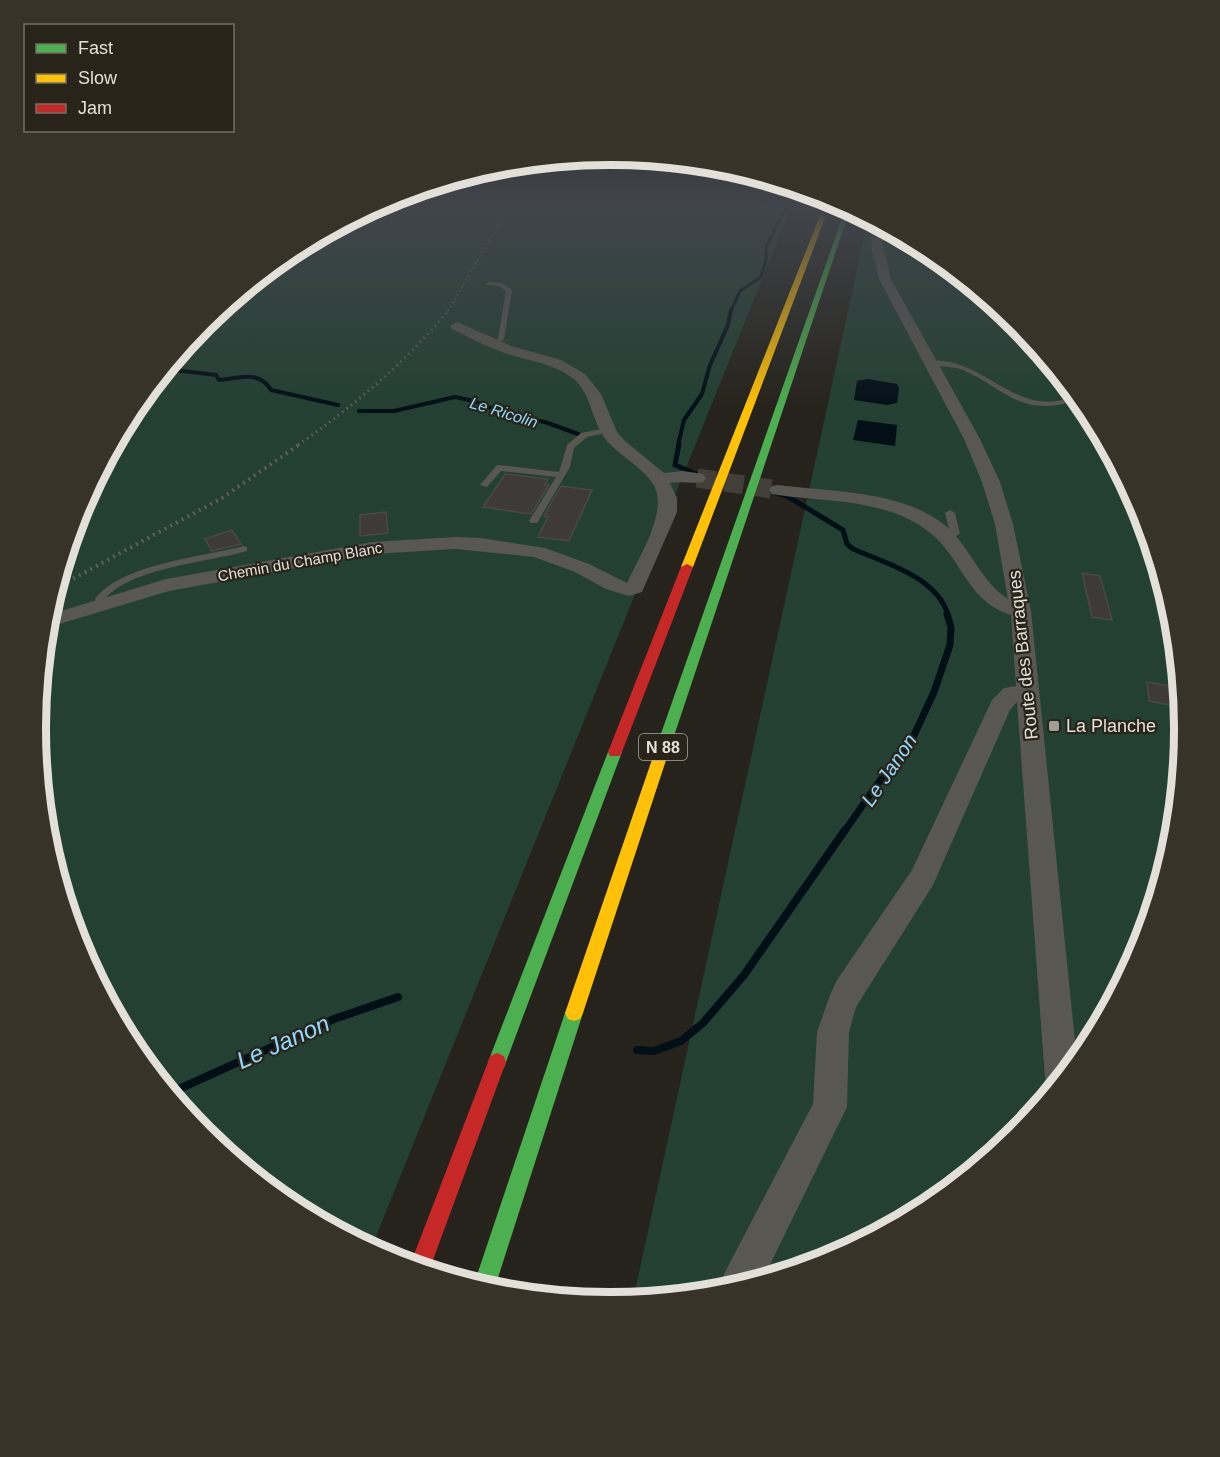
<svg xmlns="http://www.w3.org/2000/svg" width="1220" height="1457" font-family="Helvetica,sans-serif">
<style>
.green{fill:#234032}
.water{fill:#030f17}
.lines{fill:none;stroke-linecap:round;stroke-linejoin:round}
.stream-far4{stroke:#030f17;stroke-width:3}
.stream-far3{stroke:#030f17;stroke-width:4}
.stream-far2{stroke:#030f17;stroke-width:5}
.stream-far1{stroke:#030f17;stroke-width:7}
.stream{stroke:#030f17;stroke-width:8}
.building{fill:#3d3a38;stroke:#4b4847;stroke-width:1.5}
.street-tunnel{stroke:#423f38;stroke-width:19;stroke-dasharray:19 9;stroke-linecap:butt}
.lane{fill:#585752;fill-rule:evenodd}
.street{fill:#585752;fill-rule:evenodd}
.fast{fill:#4caf50;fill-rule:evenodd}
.slow{fill:#ffc107;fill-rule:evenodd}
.jam{fill:#c62828;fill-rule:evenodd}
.rail-far2{stroke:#605e59;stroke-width:2;stroke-dasharray:1.5 3;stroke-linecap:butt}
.rail-far1{stroke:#605e59;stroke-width:3;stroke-dasharray:1.5 4;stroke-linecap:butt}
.rail{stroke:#605e59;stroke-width:4;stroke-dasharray:2 4.5;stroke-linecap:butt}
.poi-dot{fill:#a19e97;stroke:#292419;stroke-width:2}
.labels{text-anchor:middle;stroke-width:4.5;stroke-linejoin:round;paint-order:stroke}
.far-street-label{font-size:15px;fill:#e3e0d9;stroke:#292419}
.far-water-label{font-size:16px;font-style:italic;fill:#92d7fc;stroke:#292419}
.shield{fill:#292419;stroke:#aba89f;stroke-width:1.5}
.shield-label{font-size:16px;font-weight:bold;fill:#e3e0d9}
.street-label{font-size:18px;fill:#e3e0d9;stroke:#292419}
.poi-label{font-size:18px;fill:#e3e0d9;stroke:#292419;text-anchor:start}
.water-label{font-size:20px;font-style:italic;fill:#92d7fc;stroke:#292419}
.near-water-label{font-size:24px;font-style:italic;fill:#92d7fc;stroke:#292419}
.rim{fill:none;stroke:#e3e0d9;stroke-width:8}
</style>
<rect width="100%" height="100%" fill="#26231c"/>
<path class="green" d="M 377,205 L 792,205 L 371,1249 L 291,1206 L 204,1134 L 133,1047 L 80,948 L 47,840 L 36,728 L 47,616 L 80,509 L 133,409 L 204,322 L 291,251 Z
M 868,219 L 929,251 L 1016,323 L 1087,410 L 1140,509 L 1173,617 L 1184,729 L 1173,841 L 1140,948 L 1087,1048 L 1016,1135 L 929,1206 L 829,1259 L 722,1292 L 633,1300 Z"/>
<path class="water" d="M 868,379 L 897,384 L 899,388 L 897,403 L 887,405 L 854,400 L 857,381 Z
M 858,420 L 897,425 L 895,446 L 853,440 Z"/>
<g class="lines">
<path class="stream-far4" d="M 731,311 L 740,291 L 761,277 L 766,260 L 766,247 L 787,205"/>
<path class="stream-far3" d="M 166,369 L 216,375 L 219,380 C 240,378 259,370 271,390 L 338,405
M 359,411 L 394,411 L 455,397 L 474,401 L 510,416 L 545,422 L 578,434
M 678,445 L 684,420 L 702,394 L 710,365 L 728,325 L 731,310"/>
<path class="stream-far2" d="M 679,444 L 675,465 L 696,474
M 776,493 L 787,496 L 843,530 L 847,544 L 853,549 C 885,563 937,577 948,615"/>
<path class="stream-far1" d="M 844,832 L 881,779 L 910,744 L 934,692 L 950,645 L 951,627 L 947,614"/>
<path class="stream" d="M 637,1050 L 654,1051 L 681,1041 L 703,1023 L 744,975 L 845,830
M 170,1093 L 334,1019 L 398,997"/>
</g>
<path class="building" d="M 505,474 L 548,479 L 545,485 L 549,485 L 531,514 L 483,507 Z
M 561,486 L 592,490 L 569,541 L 538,537 L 548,517 L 544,516 Z
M 386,512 L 388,533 L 360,536 L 360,515 Z
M 232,530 L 241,544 L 212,551 L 205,539 Z
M 1082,573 L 1100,576 L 1112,620 L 1092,617 Z
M 1147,682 L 1180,688 L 1182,707 L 1149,701 Z"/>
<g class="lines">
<path class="street-tunnel" d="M 697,478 L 778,490"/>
<path class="lane" d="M 488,282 L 502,283 L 512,290 L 504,339 L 495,347 L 492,345 L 498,338 L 506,291 L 499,286 L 486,285 Z
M 927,361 C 979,354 1011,412 1062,400 L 1066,386 L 1072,391 L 1068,403 C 1017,415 1004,388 963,370 C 951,365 935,368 926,363 Z
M 607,428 L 611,430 L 610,432 L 587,437 L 574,448 L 570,467 L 537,523 L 531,523 L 529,521 L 556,477 L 501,471 L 487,487 L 480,485 L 496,466 L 499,465 L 559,472 L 567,445 L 581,433 Z
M 950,510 L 955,513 L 960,534 L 948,540 L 943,537 L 950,533 L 945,513 Z
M 244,546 L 247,547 L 247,551 C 209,562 130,568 105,599 L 107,605 L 106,607 L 98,607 L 95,599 C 121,564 202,557 244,546 Z"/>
<path class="street" d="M 873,221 L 882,226 L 883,246 L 891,279 L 980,439 L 1000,482 L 1013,524 L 1031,611 L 1077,1060 L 1050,1090 L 1045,1078 L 1017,702 L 1010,710 L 933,885 L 856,1007 L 849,1032 L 847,1107 L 763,1279 L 722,1291 L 720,1286 L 725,1272 L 813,1104 L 817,1032 L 830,995 L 837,980 L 912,870 L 992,700 L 1004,688 L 1016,686 L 1011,615 C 964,600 962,554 925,529 C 884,499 826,502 778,495 L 772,494 L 769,490 L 772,486 L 778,485 C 832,492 913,490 953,533 C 973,554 983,583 1008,599 L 995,524 L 982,482 L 964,439 L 879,279 L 871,246 Z
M 457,322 L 511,346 L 561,360 L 585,374 L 601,394 L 617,432 L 625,441 L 664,473 L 683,471 L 703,474 L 706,478 L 703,482 C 693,484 681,481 670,483 L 677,498 L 677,512 L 642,592 L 629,596 L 606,589 L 575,572 L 534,557 L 455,549 L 373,554 L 169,591 L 46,628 L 48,615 L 166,579 L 373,542 L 455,537 L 481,538 L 545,548 L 589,564 L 627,583 C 639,557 672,506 651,481 C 639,465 620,456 607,441 C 592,423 592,396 575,380 C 555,363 526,361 502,352 C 485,346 469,337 452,329 L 450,326 Z"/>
<path class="fast" d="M 846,207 L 850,209 L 671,745 L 664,750 L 659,749 L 657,745 Z
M 615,747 L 620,748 L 622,752 L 506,1062 L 504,1068 L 497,1071 L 490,1068 L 488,1062 L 608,752 L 610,748 Z
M 574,1005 L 580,1007 L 583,1013 L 495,1287 L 494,1290 L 474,1284 L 565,1013 L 568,1007 Z"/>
<path class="slow" d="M 822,216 L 825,218 L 693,567 L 691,569 L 683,569 L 681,567 L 819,218 Z
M 664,740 L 671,745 L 583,1013 L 580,1019 L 574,1021 L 568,1019 L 565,1013 L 657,745 Z"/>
<path class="jam" d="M 687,564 L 693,567 L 622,752 L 620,756 L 610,756 L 608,752 L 681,567 Z
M 497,1053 L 504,1056 L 506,1062 L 430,1268 L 429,1270 L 410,1265 L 488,1062 L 490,1056 Z"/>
<path class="rail-far2" d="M 448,311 L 510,205"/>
<path class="rail-far1" d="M 298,445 C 354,406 406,362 449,310"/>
<path class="rail" d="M 56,588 L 222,498 L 300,444"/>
</g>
<linearGradient id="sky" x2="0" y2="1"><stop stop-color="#15130f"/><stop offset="0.5" stop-color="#41454b"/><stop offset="1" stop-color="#41454b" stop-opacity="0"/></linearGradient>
<rect width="1220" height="409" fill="url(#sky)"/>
<rect class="poi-dot" x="1048" y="720" width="12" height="12" rx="3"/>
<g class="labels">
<g class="far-street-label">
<text transform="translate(300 562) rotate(-10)" y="5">Chemin du Champ Blanc</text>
</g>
<g class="far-water-label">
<text transform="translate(504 412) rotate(17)" y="6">Le Ricolin</text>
</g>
<rect class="shield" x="639" y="734" width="48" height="26" rx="4.5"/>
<g class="shield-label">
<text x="663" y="753">N 88</text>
</g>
<g class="street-label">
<text transform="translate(1023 655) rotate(-96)" y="6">Route des Barraques</text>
</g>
<g class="poi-label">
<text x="1066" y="732">La Planche</text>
</g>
<g class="water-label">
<text transform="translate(889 770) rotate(-56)" y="7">Le Janon</text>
</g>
<g class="near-water-label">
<text transform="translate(283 1042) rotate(-24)" y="8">Le Janon</text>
</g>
</g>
<path d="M0 0H1220V1457H0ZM609 165H611A563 563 0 0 1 1174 728V729A563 563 0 0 1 611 1292H609A563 563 0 0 1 46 729V728A563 563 0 0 1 609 165Z" fill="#383328" fill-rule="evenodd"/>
<path class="rim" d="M609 165H611A563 563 0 0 1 1174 728V729A563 563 0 0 1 611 1292H609A563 563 0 0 1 46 729V728A563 563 0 0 1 609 165Z"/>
<rect x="24" y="24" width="210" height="108" fill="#292419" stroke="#736f66" stroke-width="1.5"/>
<rect x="36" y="44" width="30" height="9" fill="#4caf50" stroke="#736f66" stroke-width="1.5"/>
<text x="78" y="54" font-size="18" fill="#e3e0d9">Fast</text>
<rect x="36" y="74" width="30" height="9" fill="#ffc107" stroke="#736f66" stroke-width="1.5"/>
<text x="78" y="84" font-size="18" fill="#e3e0d9">Slow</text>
<rect x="36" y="104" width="30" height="9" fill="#c62828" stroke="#736f66" stroke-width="1.5"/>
<text x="78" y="114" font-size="18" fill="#e3e0d9">Jam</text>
</svg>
